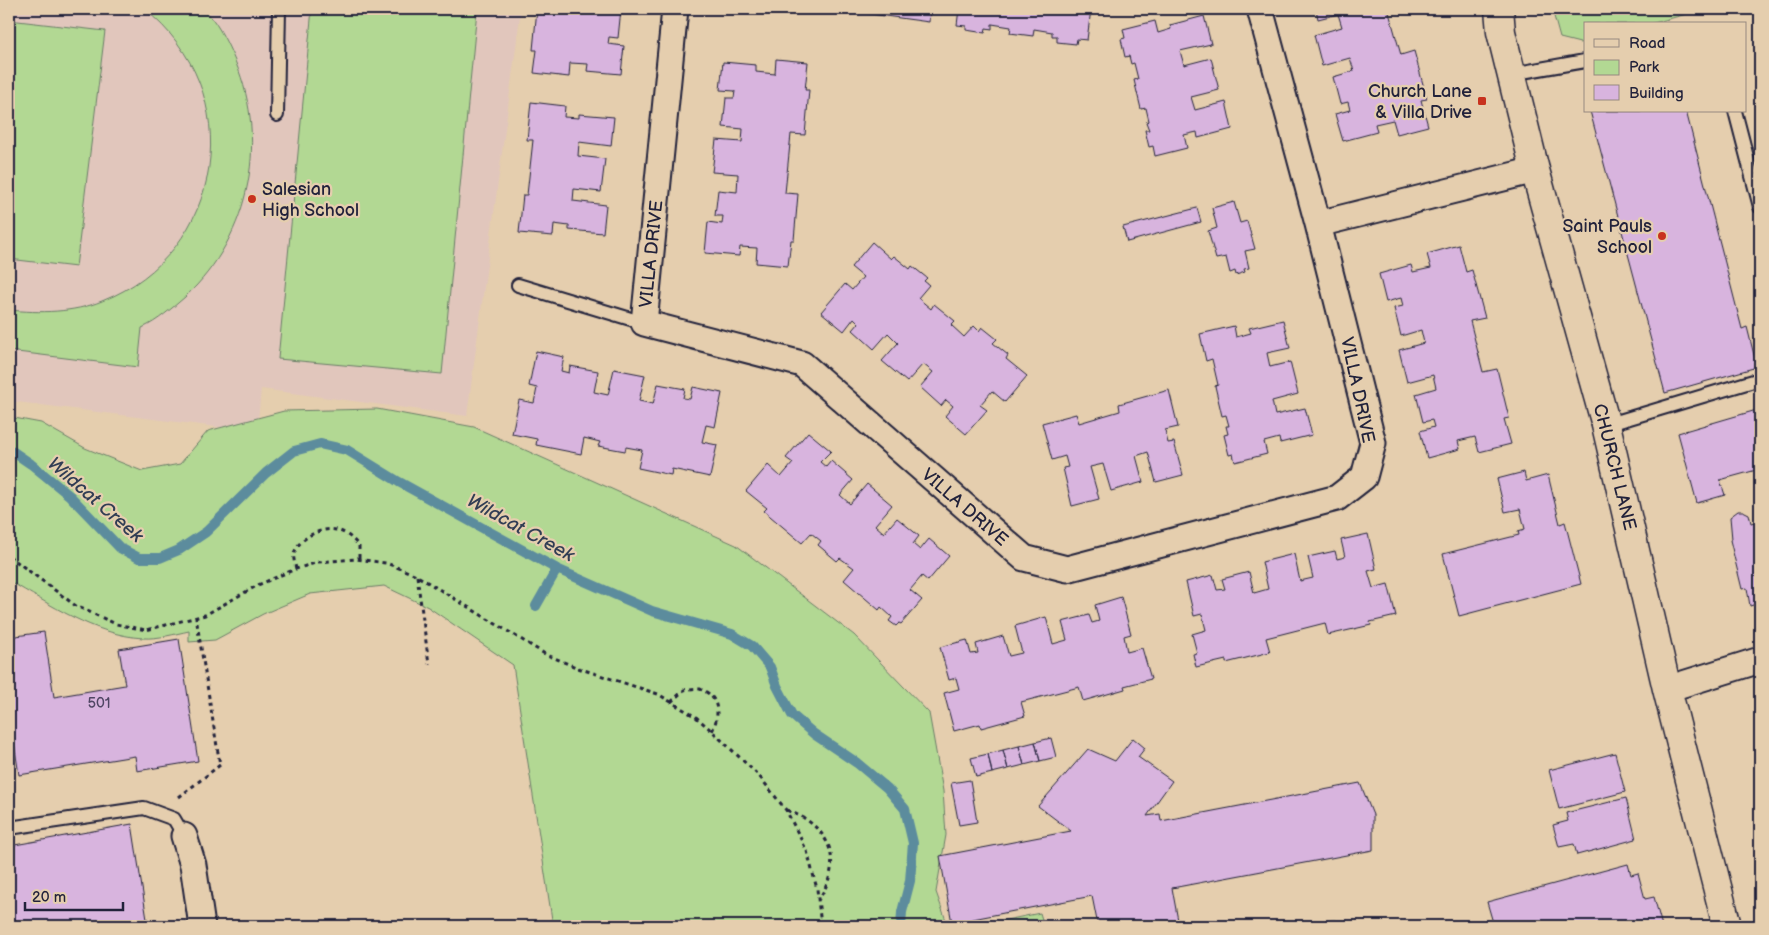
<svg xmlns="http://www.w3.org/2000/svg" width="1769" height="935" font-family="'Balsamiq Sans',sans-serif">
<style>
.built{fill:#e1c6bc}
.green{fill:#b2d893;stroke:#6a7d67}
.lines{fill:none;stroke-linecap:round;stroke-linejoin:round}
.stream{stroke:#5c8c9d;stroke-width:10}
.building{fill:#d8b4de;stroke:#22223b}
.lane-casing{stroke:#22223b;stroke-width:16}
.street-casing{stroke:#22223b;stroke-width:29}
.secondary-casing{stroke:#22223b;stroke-width:31}
.path{stroke:#22223b;stroke-width:3;stroke-dasharray:4 4;stroke-linecap:butt}
.lane{stroke:#e5ceae;stroke-width:12}
.street{stroke:#e5ceae;stroke-width:25}
.secondary{stroke:#e5ceae;stroke-width:28}
.poi-dot{fill:#c8321e;stroke:#e5ceae;stroke-width:2}
.labels{text-anchor:middle;stroke-width:4.5;stroke-linejoin:round;paint-order:stroke}
.number-label{font-size:15px;fill:#504664}
.poi-label{font-size:18px;fill:#22223b;stroke:#e5ceae;text-anchor:end}
.street-label{font-size:18px;fill:#22223b;stroke:#e5ceae}
.water-label{font-size:19px;font-style:italic;fill:#313d54;stroke:#e5ceae}
</style>
<rect width="100%" height="100%" fill="#e5ceae"/>
<filter id="ink" filterUnits="userSpaceOnUse"><feTurbulence type="fractalNoise" baseFrequency=".02" numOctaves="2"/><feDisplacementMap in="SourceGraphic" scale="10" xChannelSelector="R" yChannelSelector="G"/><feConvolveMatrix kernelMatrix="1 2 1 2 8 2 1 2 1" color-interpolation-filters="sRGB"/></filter>
<g filter="url(#ink)">
<path class="built" d="M 9,9 L 521,9 L 467,416 L 261,389 L 257,432 L 9,401 Z"/>
<path class="green" d="M 144,9 L 204,9 C 216,21 225,38 232,54 C 270,136 252,235 185,297 C 172,308 158,321 142,328 L 138,367 L 9,351 L 9,310 C 40,313 73,313 102,301 C 226,252 249,91 144,9 Z
M 312,9 L 477,10 L 442,374 L 278,359 Z
M 1552,9 L 1705,9 L 1650,24 L 1585,24 L 1585,41 L 1580,43 L 1560,38 Z
M 9,20 L 105,31 L 76,267 L 9,259 Z
M 377,409 L 474,427 L 736,545 L 854,635 L 929,713 L 943,791 L 946,835 L 936,892 L 948,926 L 553,926 L 513,665 L 428,607 L 384,586 L 310,594 L 263,614 L 215,640 L 189,642 L 189,631 C 175,634 158,639 143,638 C 94,635 50,604 9,581 L 9,417 L 41,423 L 85,448 L 142,471 L 180,464 L 208,431 L 284,411 Z
M 1040,913 L 1044,926 L 977,926 Z
M 1335,920 L 1342,926 L 1289,926 L 1291,924 Z"/>
<g class="lines">
<path class="stream" d="M 9,449 L 31,464 L 70,496 L 120,548 L 139,558 L 160,558 L 179,550 L 206,532 L 266,473 L 294,451 L 320,444 L 347,450 L 399,482 L 557,569 L 652,611 L 732,634 L 752,646 L 770,667 L 777,686 L 792,715 L 814,734 L 857,763 L 887,788 L 905,809 L 913,843 L 910,881 L 902,912 L 901,926
M 536,606 L 557,569"/>
</g>
<path class="building" d="M 537,9 L 621,9 L 618,38 L 609,37 L 608,44 L 624,46 L 621,74 L 587,71 L 588,64 L 570,63 L 569,77 L 534,73 L 537,50 L 533,50 Z
M 771,9 L 788,9 L 788,12 L 771,11 Z
M 857,9 L 930,9 L 929,22 L 856,12 Z
M 959,9 L 1091,9 L 1087,40 L 1077,39 L 1076,44 L 1057,42 L 1057,36 L 1052,36 L 1052,32 L 1034,29 L 1033,36 L 1010,33 L 1011,27 L 992,24 L 992,29 L 986,28 L 985,33 L 966,30 L 966,26 L 957,25 Z
M 1316,9 L 1388,9 L 1401,55 L 1414,51 L 1427,99 L 1421,100 L 1428,126 L 1397,134 L 1393,120 L 1375,124 L 1377,132 L 1343,141 L 1335,114 L 1350,110 L 1348,102 L 1340,104 L 1333,77 L 1354,71 L 1350,58 L 1322,66 L 1314,35 L 1342,27 L 1338,14 L 1318,19 Z
M 1204,16 L 1211,44 L 1180,51 L 1184,65 L 1211,58 L 1219,90 L 1191,97 L 1195,110 L 1226,102 L 1232,129 L 1198,138 L 1197,132 L 1184,135 L 1187,148 L 1155,156 L 1153,146 L 1149,147 L 1145,130 L 1149,130 L 1146,122 L 1149,121 L 1146,108 L 1141,109 L 1134,80 L 1138,79 L 1134,63 L 1131,64 L 1129,56 L 1125,57 L 1121,39 L 1125,38 L 1123,29 L 1155,21 L 1158,33 L 1171,29 L 1170,25 Z
M 776,59 L 808,62 L 805,90 L 809,90 L 805,135 L 791,134 L 785,193 L 798,194 L 794,240 L 791,240 L 788,266 L 756,263 L 757,248 L 740,247 L 739,256 L 705,253 L 708,222 L 722,224 L 723,216 L 715,216 L 718,190 L 737,192 L 738,174 L 712,172 L 716,140 L 742,142 L 743,129 L 723,127 L 726,98 L 734,98 L 735,91 L 720,90 L 723,62 L 756,65 L 756,72 L 775,74 Z
M 531,102 L 565,106 L 564,117 L 579,118 L 579,114 L 614,117 L 611,146 L 579,142 L 578,156 L 605,159 L 601,192 L 574,189 L 573,201 L 606,205 L 603,233 L 569,230 L 569,226 L 554,224 L 553,236 L 519,233 L 523,195 L 527,195 L 533,140 L 527,140 Z
M 1590,111 L 1686,111 L 1742,329 L 1747,327 L 1757,367 L 1665,393 Z
M 1234,202 L 1240,223 L 1247,221 L 1255,249 L 1245,251 L 1249,268 L 1244,269 L 1245,272 L 1236,275 L 1235,271 L 1230,273 L 1226,257 L 1216,259 L 1208,231 L 1217,228 L 1212,208 Z
M 1197,208 L 1201,222 L 1127,242 L 1123,227 Z
M 872,242 L 891,259 L 894,256 L 910,269 L 912,266 L 927,278 L 924,281 L 929,285 L 918,298 L 931,309 L 934,304 L 955,321 L 951,325 L 964,337 L 974,326 L 979,331 L 982,327 L 997,339 L 993,343 L 1008,355 L 1006,359 L 1027,376 L 1005,402 L 992,391 L 980,405 L 987,410 L 966,434 L 945,416 L 953,406 L 946,400 L 941,406 L 920,387 L 933,372 L 923,364 L 907,382 L 882,361 L 898,343 L 888,333 L 874,349 L 853,330 L 859,323 L 854,318 L 844,331 L 821,312 L 845,284 L 852,290 L 863,277 L 851,267 Z
M 1459,245 L 1466,272 L 1472,270 L 1485,318 L 1470,321 L 1483,372 L 1497,369 L 1509,418 L 1504,419 L 1511,444 L 1479,452 L 1475,437 L 1458,441 L 1460,449 L 1427,458 L 1420,431 L 1434,427 L 1432,420 L 1423,422 L 1416,394 L 1436,388 L 1433,375 L 1407,382 L 1399,350 L 1424,343 L 1421,330 L 1401,336 L 1394,308 L 1403,306 L 1401,298 L 1386,302 L 1379,274 L 1411,265 L 1413,272 L 1431,268 L 1427,254 Z
M 1283,320 L 1290,348 L 1267,353 L 1270,367 L 1290,362 L 1298,394 L 1272,401 L 1275,415 L 1305,408 L 1312,435 L 1280,443 L 1279,438 L 1264,442 L 1267,454 L 1235,462 L 1233,454 L 1229,455 L 1224,435 L 1228,434 L 1226,426 L 1229,426 L 1226,415 L 1222,416 L 1215,386 L 1218,385 L 1212,359 L 1206,361 L 1200,334 L 1234,326 L 1236,337 L 1251,333 L 1249,328 Z
M 536,351 L 564,357 L 561,371 L 569,373 L 570,366 L 598,371 L 594,392 L 608,395 L 614,369 L 645,375 L 639,401 L 653,404 L 658,384 L 685,389 L 683,398 L 690,399 L 693,387 L 722,393 L 715,427 L 706,425 L 702,442 L 717,445 L 710,477 L 672,469 L 671,475 L 638,468 L 642,450 L 626,447 L 625,451 L 598,446 L 600,442 L 584,438 L 581,454 L 536,445 L 537,439 L 512,434 L 519,400 L 534,403 L 537,388 L 529,386 Z
M 1169,390 L 1178,427 L 1165,430 L 1168,443 L 1174,442 L 1183,475 L 1156,482 L 1148,452 L 1136,456 L 1143,482 L 1111,491 L 1103,464 L 1090,467 L 1099,499 L 1072,506 L 1063,468 L 1068,467 L 1065,456 L 1052,460 L 1042,423 L 1076,414 L 1079,423 L 1120,411 L 1119,404 Z
M 1760,409 L 1760,469 L 1720,480 L 1725,495 L 1697,503 L 1678,433 Z
M 808,432 L 831,451 L 820,462 L 826,467 L 831,461 L 853,480 L 840,495 L 850,504 L 867,484 L 892,505 L 875,525 L 884,533 L 897,518 L 919,536 L 913,544 L 920,550 L 929,539 L 949,556 L 928,581 L 922,576 L 910,590 L 922,600 L 901,624 L 899,623 L 896,626 L 889,621 L 892,617 L 881,607 L 879,610 L 844,580 L 854,568 L 840,558 L 837,561 L 818,545 L 821,541 L 811,533 L 802,543 L 764,511 L 767,508 L 746,491 L 768,465 L 781,477 L 793,463 L 786,458 Z
M 1524,472 L 1526,481 L 1548,475 L 1560,524 L 1565,522 L 1581,584 L 1459,616 L 1443,554 L 1519,535 L 1518,531 L 1525,529 L 1520,509 L 1505,512 L 1497,479 Z
M 1738,511 L 1743,511 L 1749,514 L 1751,523 L 1755,522 L 1757,529 L 1760,528 L 1760,603 L 1750,606 L 1747,588 L 1742,589 L 1730,540 L 1732,539 L 1730,517 Z
M 1368,534 L 1376,569 L 1368,571 L 1373,588 L 1388,584 L 1396,616 L 1370,622 L 1371,625 L 1328,635 L 1325,623 L 1266,638 L 1270,652 L 1226,663 L 1226,660 L 1196,667 L 1193,654 L 1197,653 L 1192,634 L 1206,630 L 1202,614 L 1194,616 L 1186,582 L 1213,575 L 1217,590 L 1225,589 L 1222,579 L 1249,572 L 1254,593 L 1268,589 L 1262,562 L 1294,554 L 1300,581 L 1313,578 L 1308,557 L 1335,551 L 1337,559 L 1345,557 L 1341,540 Z
M 1121,597 L 1131,634 L 1124,636 L 1127,652 L 1142,648 L 1151,679 L 1124,686 L 1125,689 L 1083,701 L 1079,687 L 1021,702 L 1025,716 L 981,728 L 980,724 L 954,731 L 944,693 L 959,689 L 956,678 L 949,680 L 940,647 L 967,640 L 971,654 L 978,653 L 976,644 L 1003,636 L 1009,656 L 1022,653 L 1015,626 L 1046,617 L 1053,644 L 1067,640 L 1062,622 L 1089,615 L 1092,623 L 1099,621 L 1095,605 Z
M 44,632 L 54,697 L 125,685 L 119,649 L 179,639 L 198,761 L 137,771 L 135,756 L 19,775 L 9,710 L 9,637 Z
M 1760,700 L 1760,719 L 1755,701 Z
M 1051,738 L 1056,757 L 1040,761 L 1035,742 Z
M 1133,738 L 1145,748 L 1138,757 L 1172,781 L 1147,816 L 1160,814 L 1161,821 L 1360,783 L 1373,815 L 1373,850 L 1172,888 L 1179,926 L 1098,926 L 1092,896 L 952,923 L 940,856 L 1071,831 L 1038,806 L 1088,749 L 1115,761 Z
M 1035,742 L 1040,761 L 1024,765 L 1019,746 Z
M 1019,746 L 1024,765 L 1008,769 L 1003,750 Z
M 1003,750 L 1008,769 L 992,773 L 988,754 Z
M 1615,753 L 1625,792 L 1559,809 L 1549,770 Z
M 988,754 L 992,773 L 976,777 L 971,758 Z
M 970,780 L 977,822 L 959,825 L 951,783 Z
M 1626,798 L 1636,839 L 1577,855 L 1574,844 L 1559,847 L 1553,825 L 1568,821 L 1566,813 Z
M 132,824 L 148,926 L 9,926 L 9,846 Z
M 1628,864 L 1631,875 L 1638,873 L 1645,899 L 1654,897 L 1662,926 L 1494,926 L 1487,902 Z"/>
<g class="lines">
<defs>
<path id="lane" d="M 1511,74 L 1585,61
M 1735,111 L 1760,207
M 277,115 L 279,9
M 518,285 L 644,323
M 1606,425 L 1760,379
M 9,828 L 144,808 L 174,819 L 184,836"/>
<path id="street" d="M 675,9 L 644,323 L 802,364 L 1024,558 L 1067,569 L 1337,498 L 1364,477 L 1373,443 L 1318,224 L 1260,9
M 1318,224 L 1535,170
M 1667,689 L 1760,660
M 184,836 L 193,865 L 202,926"/>
<path id="secondary" d="M 1499,9 L 1501,32 L 1535,170 L 1606,425 L 1667,689 L 1727,926"/>
</defs>
<use href="#lane" class="lane-casing"/>
<use href="#street" class="street-casing"/>
<use href="#secondary" class="secondary-casing"/>
<path class="path" d="M 9,556 L 76,606 L 116,624 L 146,630 L 205,615 L 258,585 L 293,570 L 318,562 L 356,559 L 386,563 L 414,574 L 545,654 L 578,668 L 658,694 L 696,717 L 712,731 L 759,776 L 786,810 L 807,851 L 817,889 L 821,926
M 296,569 C 295,564 293,558 294,554 C 298,538 321,527 336,530 C 346,532 353,539 359,546 L 359,560
M 417,576 L 429,664
M 671,702 L 684,690 C 688,689 696,688 700,689 C 720,696 720,716 712,731
M 179,797 L 220,765 L 196,617
M 787,810 C 792,813 799,815 804,818 C 836,839 839,868 819,899"/>
<use href="#lane" class="lane"/>
<use href="#street" class="street"/>
<use href="#secondary" class="secondary"/>
</g>
</g>
<g class="poi-dot">
<rect x="1477" y="96" width="10" height="10" rx="2.5"/>
<circle cx="252" cy="199" r="5"/>
<circle cx="1662" cy="236" r="5"/>
</g>
<g class="labels">
<g class="number-label">
<text x="99" y="708">501</text>
</g>
<g class="poi-label">
<text x="1472" y="97">Church Lane<tspan x="1472" dy="21">&amp; Villa Drive</tspan></text>
<text x="262" y="195" text-anchor="start">Salesian<tspan x="262" dy="21">High School</tspan></text>
<text x="1652" y="232">Saint Pauls<tspan x="1652" dy="21">School</tspan></text>
</g>
<g class="street-label">
<text transform="translate(651 254) rotate(-84)" y="6">VILLA DRIVE</text>
<text transform="translate(1358 390) rotate(78)" y="6">VILLA DRIVE</text>
<text transform="translate(1615 467) rotate(76)" y="6">CHURCH LANE</text>
<text transform="translate(965 507) rotate(41)" y="6">VILLA DRIVE</text>
</g>
<g class="water-label">
<text transform="translate(96 499) rotate(41)" y="7">Wildcat Creek</text>
<text transform="translate(521 527) rotate(29)" y="7">Wildcat Creek</text>
</g>
</g>
<rect width="1769" height="935" fill="none" stroke="#e5ceae" stroke-width="30"/>
<rect x="15" y="15" width="1739" height="905" fill="none" stroke="#22223b" stroke-width="2" filter="url(#ink)"/>
<rect x="1584" y="22" width="162" height="90" fill="#e5ceae" stroke="#978980"/>
<rect x="1594" y="39" width="25" height="8" fill="#e5ceae" stroke="#978980"/>
<text x="1629" y="48" font-size="15" fill="#22223b">Road</text>
<rect x="1594" y="60" width="25" height="15" fill="#b2d893" stroke="#978980"/>
<text x="1629" y="72" font-size="15" fill="#22223b">Park</text>
<rect x="1594" y="85" width="25" height="15" fill="#d8b4de" stroke="#978980"/>
<text x="1629" y="98" font-size="15" fill="#22223b">Building</text>
<path d="M25 902v8h98v-8" fill="none" stroke="#22223b" stroke-width="2.5"/>
<text x="32" y="902" font-size="15" fill="#22223b" stroke="#e5ceae" stroke-width="4" paint-order="stroke">20 m</text>
</svg>
